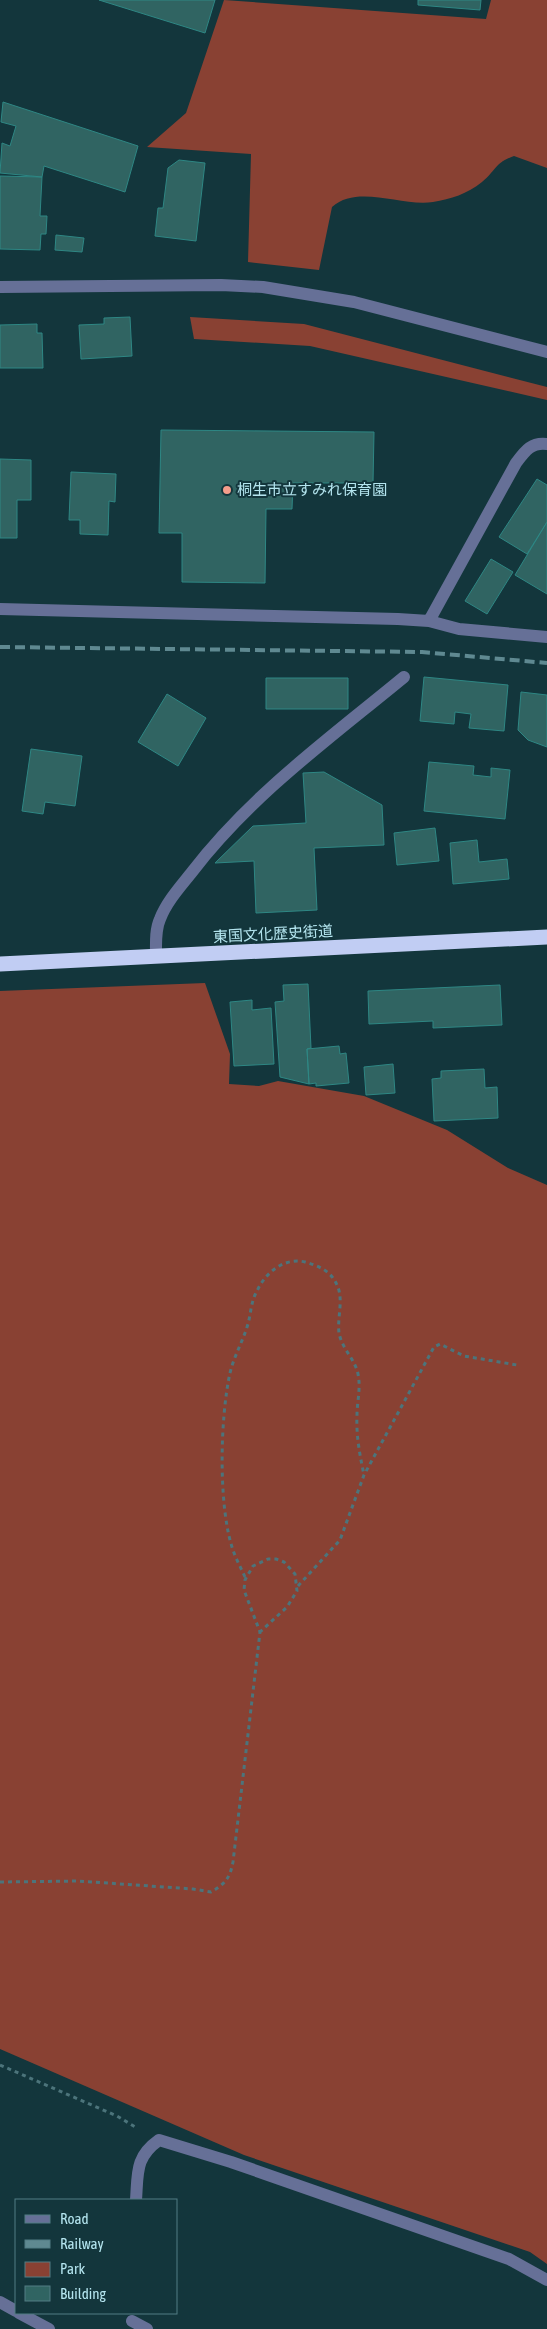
<svg xmlns="http://www.w3.org/2000/svg" width="547" height="2329" font-family="'Asap Condensed','Noto Sans JP',sans-serif">
<style>
.green{fill:#894133}
.building{fill:#306462;stroke:#2e8784}
.lines{fill:none;stroke-linecap:round;stroke-linejoin:round}
.path{stroke:#4c747b;stroke-width:3;stroke-dasharray:4 4;stroke-linecap:butt}
.minor{stroke:#667097;stroke-width:12}
.highway{stroke:#c1cdf3;stroke-width:15}
.rail{stroke:#5f8991;stroke-width:4;stroke-dasharray:10 5;stroke-linecap:butt}
.poi-dot{fill:#f49d8b;stroke:#13363c;stroke-width:2}
.labels{text-anchor:middle;stroke-width:4;stroke-linejoin:round;paint-order:stroke}
.poi-label{font-size:15px;fill:#b4e5ef;stroke:#13363c;text-anchor:start}
.street-label{font-size:15px;fill:#b4e5ef;stroke:#13363c}
</style>
<rect width="100%" height="100%" fill="#13363c"/>
<path class="green" d="M 224,0 L 486,19 L 491,0 L 547,0 L 547,168 L 514,156 C 494,163 496,171 482,182 C 467,194 451,199 433,202 C 402,207 358,184 332,207 L 319,270 L 248,262 L 251,154 L 147,147 L 186,113 Z
M 190,317 L 304,324 L 547,387 L 547,400 L 310,346 L 194,339 Z
M 205,983 L 230,1054 L 229,1084 L 259,1086 L 278,1081 L 364,1096 L 447,1130 L 508,1168 L 547,1185 L 547,2264 L 530,2252 L 244,2155 L 0,2049 L 0,991 Z"/>
<path class="building" d="M 99,0 L 215,0 L 205,33 Z
M 418,0 L 481,0 L 480,10 L 418,5 Z
M 3,102 L 138,146 L 125,192 L 44,166 L 42,177 L 0,173 L 2,143 L 10,146 L 16,126 L 1,122 Z
M 179,160 L 205,163 L 196,241 L 155,236 L 158,208 L 163,208 L 168,168 Z
M 0,176 L 42,177 L 40,216 L 47,216 L 46,234 L 41,234 L 40,250 L 0,249 Z
M 56,235 L 84,238 L 82,252 L 55,250 Z
M 130,317 L 132,356 L 81,359 L 79,325 L 104,324 L 104,318 Z
M 37,324 L 37,333 L 42,333 L 43,368 L 0,368 L 0,325 Z
M 161,430 L 374,432 L 373,483 L 293,483 L 292,509 L 266,509 L 265,583 L 182,582 L 182,533 L 159,533 Z
M 0,459 L 31,460 L 31,500 L 17,500 L 17,538 L 0,538 Z
M 71,472 L 116,474 L 115,502 L 109,501 L 108,535 L 80,534 L 80,520 L 69,520 Z
M 537,479 L 547,485 L 547,522 L 527,554 L 499,537 Z
M 547,522 L 547,594 L 515,575 Z
M 491,559 L 513,572 L 487,614 L 465,601 Z
M 424,677 L 508,685 L 504,731 L 469,728 L 471,714 L 455,712 L 454,724 L 420,721 Z
M 266,678 L 348,678 L 348,709 L 266,709 Z
M 521,692 L 547,695 L 547,747 L 528,740 L 518,730 Z
M 167,694 L 206,718 L 178,766 L 138,742 Z
M 31,749 L 82,756 L 75,806 L 45,802 L 43,814 L 22,811 Z
M 429,762 L 474,766 L 473,775 L 491,777 L 491,768 L 510,770 L 505,819 L 424,811 Z
M 324,772 L 382,805 L 384,845 L 314,848 L 317,910 L 256,913 L 254,861 L 215,863 L 253,826 L 306,823 L 303,773 Z
M 435,828 L 439,861 L 397,865 L 394,833 Z
M 477,840 L 479,862 L 507,859 L 509,879 L 453,884 L 450,843 Z
M 308,984 L 311,1048 L 307,1049 L 309,1084 L 280,1077 L 275,1002 L 284,1001 L 283,985 Z
M 500,985 L 502,1025 L 433,1028 L 433,1021 L 369,1024 L 368,991 Z
M 252,1000 L 252,1010 L 271,1008 L 274,1064 L 234,1066 L 230,1002 Z
M 339,1046 L 340,1054 L 346,1053 L 349,1083 L 316,1086 L 316,1083 L 309,1084 L 307,1049 Z
M 393,1064 L 395,1093 L 366,1095 L 364,1067 Z
M 484,1069 L 485,1088 L 497,1087 L 498,1118 L 434,1121 L 432,1079 L 441,1078 L 441,1071 Z"/>
<g class="lines">
<path class="path" d="M 245,1577 C 241,1568 236,1559 233,1550 C 218,1507 220,1418 230,1373 C 234,1356 243,1341 248,1324 C 251,1313 251,1301 257,1291 C 265,1273 284,1257 305,1262 C 319,1266 331,1271 337,1285 C 344,1300 337,1317 339,1333 C 342,1349 355,1359 358,1374 C 361,1388 357,1402 357,1415 C 356,1436 360,1456 364,1475
M 298,1586 L 340,1540 L 364,1475 L 434,1347 L 440,1344 L 464,1356 L 517,1365
M 0,1882 L 78,1881 L 193,1889 L 211,1892 C 225,1884 230,1878 233,1862 L 260,1632 L 244,1590 L 245,1580 L 253,1566 L 268,1559 L 276,1559 L 284,1562 L 295,1574 L 297,1591 L 287,1607 L 260,1632
M 0,2065 L 117,2116 L 137,2128"/>
<path class="minor" d="M 0,287 L 221,285 L 263,287 L 354,302 L 547,352
M 0,609 L 398,619 L 429,621 L 459,629 L 547,637
M 429,621 L 516,463 C 525,451 531,442 547,444
M 156,956 C 156,944 155,930 160,919 C 167,901 181,886 192,872 C 251,795 330,738 404,677
M 136,2200 C 138,2173 135,2157 159,2140 L 231,2162 L 509,2259 L 547,2280
M 0,2302 L 16,2311
M 19,2313 L 49,2329
M 132,2321 L 147,2329"/>
<path class="highway" d="M 0,964 L 547,937"/>
<path class="rail" d="M 0,647 L 422,652 L 547,663"/>
</g>
<circle class="poi-dot" cx="227" cy="490" r="5"/>
<g class="labels">
<g class="poi-label">
<text x="237" y="495">桐生市立すみれ保育園</text>
</g>
<g class="street-label">
<text transform="translate(273 934) rotate(-3)" y="5">東国文化歴史街道</text>
</g>
</g>
<rect x="15" y="2199" width="162" height="115" fill="#13363c" stroke="#537c84"/>
<rect x="25" y="2215" width="25" height="8" fill="#667097" stroke="#537c84"/>
<text x="60" y="2224" font-size="15" fill="#b4e5ef">Road</text>
<rect x="25" y="2240" width="25" height="8" fill="#5f8991" stroke="#537c84"/>
<text x="60" y="2249" font-size="15" fill="#b4e5ef">Railway</text>
<rect x="25" y="2262" width="25" height="15" fill="#894133" stroke="#537c84"/>
<text x="60" y="2274" font-size="15" fill="#b4e5ef">Park</text>
<rect x="25" y="2286" width="25" height="15" fill="#306462" stroke="#537c84"/>
<text x="60" y="2299" font-size="15" fill="#b4e5ef">Building</text>
</svg>
